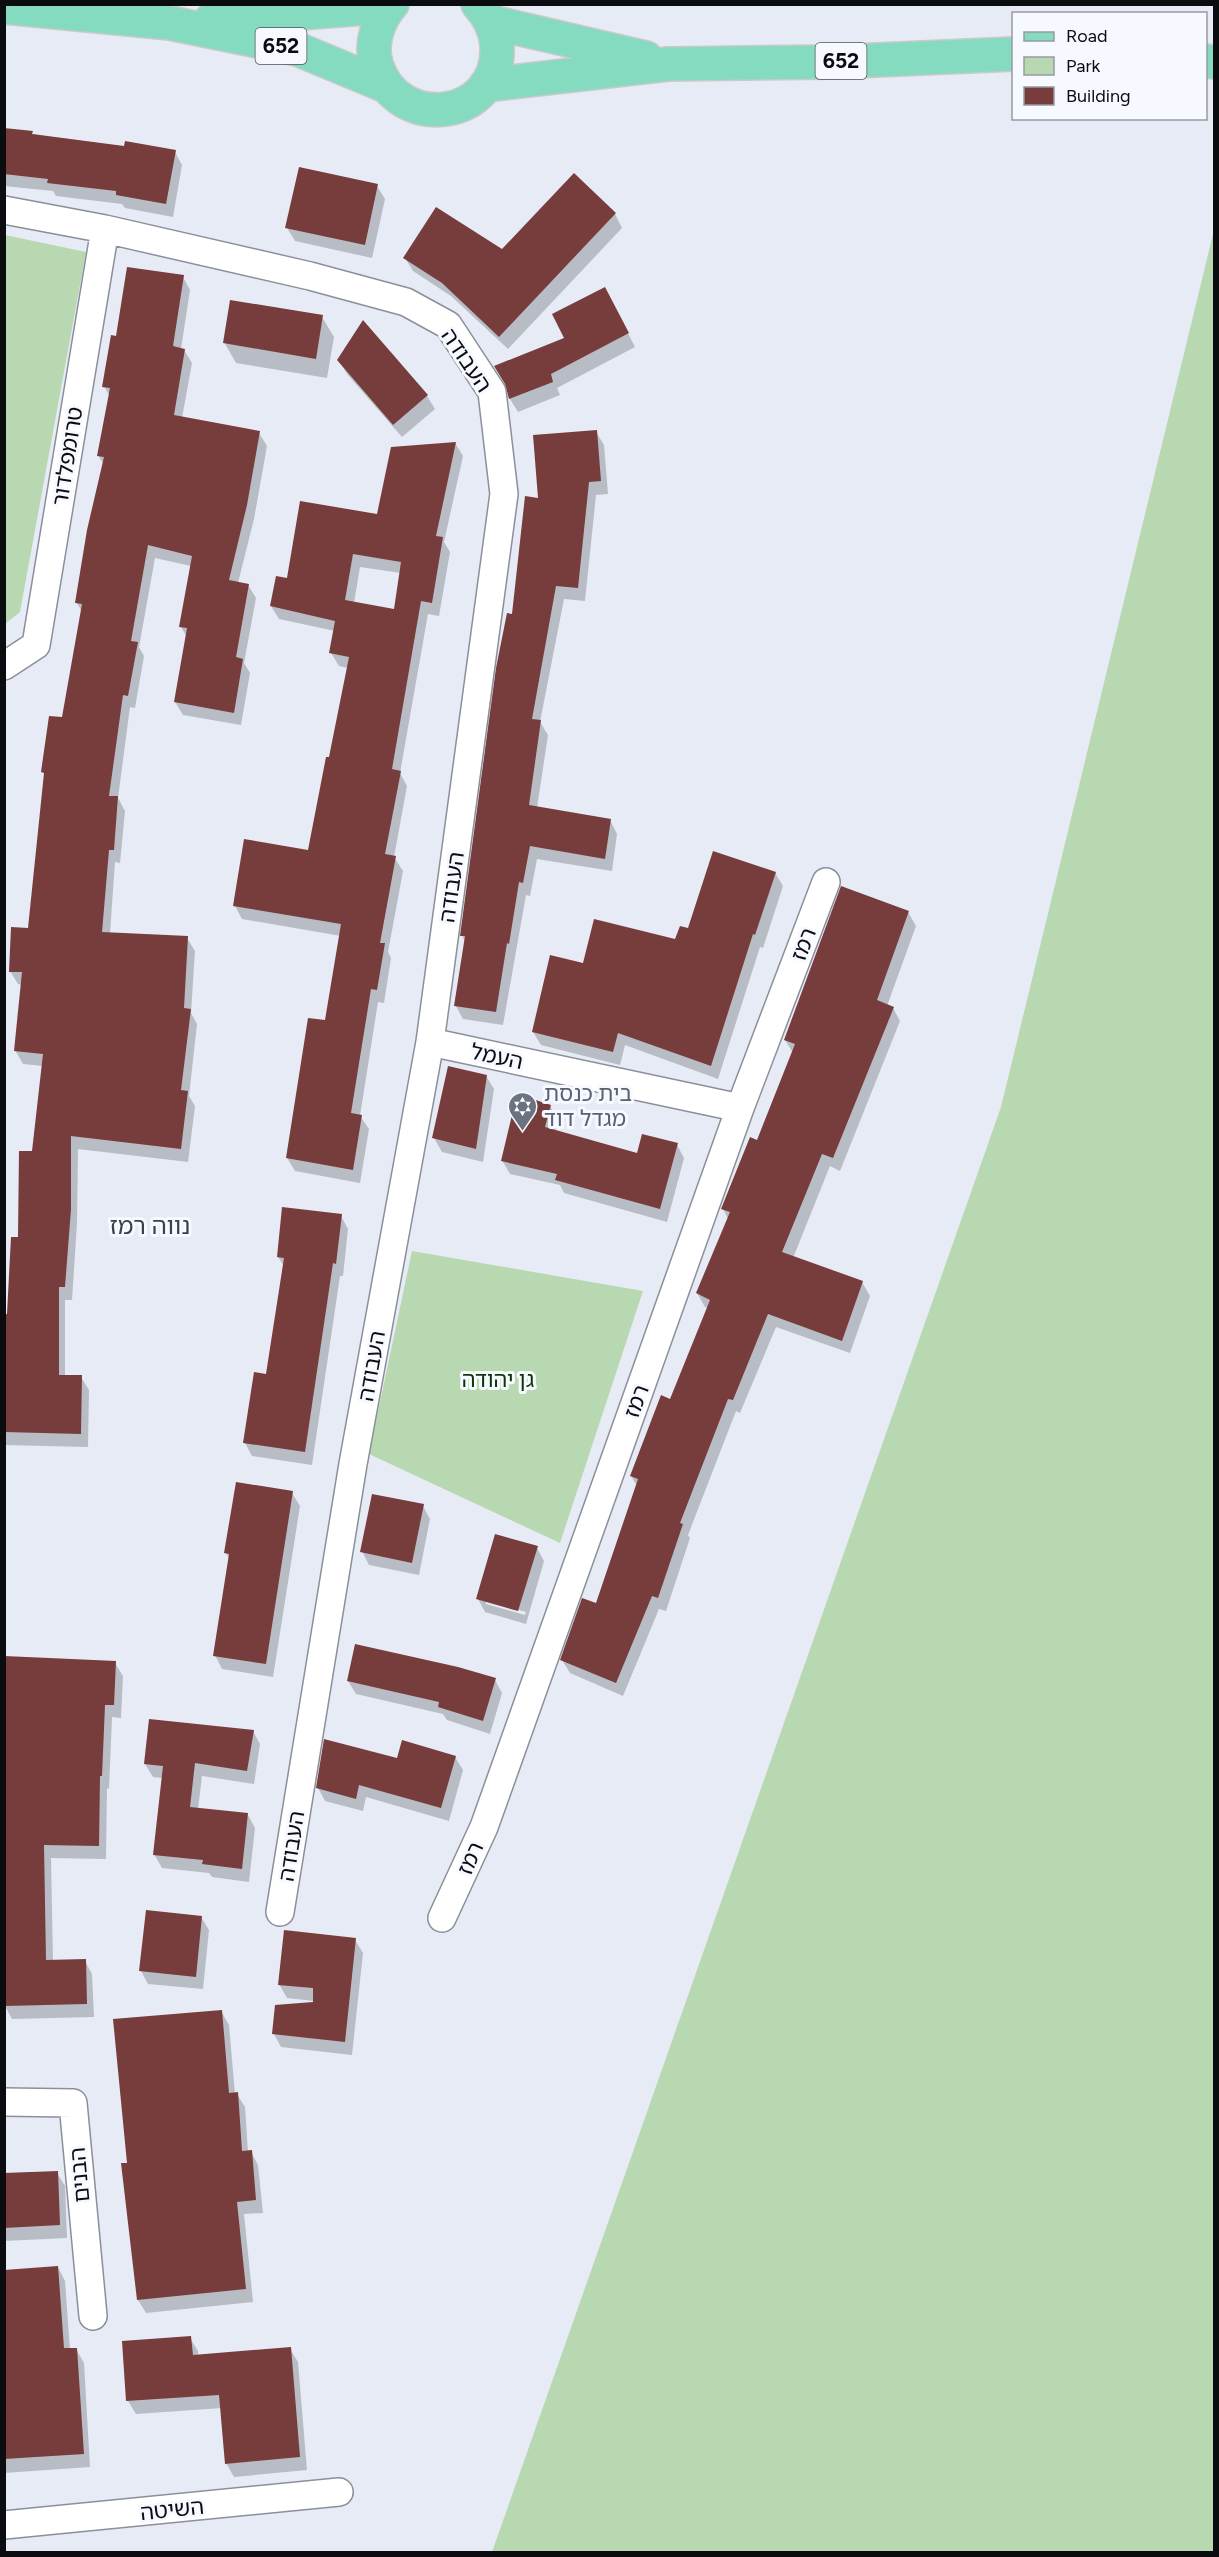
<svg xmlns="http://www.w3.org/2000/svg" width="1219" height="2557" font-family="Figtree,'Noto Sans Hebrew',sans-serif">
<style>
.green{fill:#b8d8b1}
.shadow{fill:#0003;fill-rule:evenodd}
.building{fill:#773c3c;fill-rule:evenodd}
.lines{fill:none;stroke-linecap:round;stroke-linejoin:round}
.minor-casing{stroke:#8b8f99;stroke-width:30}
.primary-casing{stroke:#c9caca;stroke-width:36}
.minor{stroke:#fff;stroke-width:27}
.primary{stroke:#85dbbf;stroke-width:33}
.labels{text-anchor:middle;stroke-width:6;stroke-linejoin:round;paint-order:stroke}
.shield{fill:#f6f9ff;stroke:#525358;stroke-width:1.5}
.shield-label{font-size:21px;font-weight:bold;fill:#0b0c10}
.street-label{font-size:22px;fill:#0b0c10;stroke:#f6f9ff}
.worship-label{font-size:22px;fill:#5b616d;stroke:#f6f9ff;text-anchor:start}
.park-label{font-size:22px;fill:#0d3603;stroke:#f6f9ff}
.neighbourhood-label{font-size:24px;fill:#3c4048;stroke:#f6f9ff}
</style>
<rect width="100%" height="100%" fill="#e7ebf5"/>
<path class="green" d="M 1214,230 L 1214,2552 L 492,2552 L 1001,1107 Z
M 5,235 L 86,252 L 20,612 L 5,624 Z
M 412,1251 L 643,1291 L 560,1543 L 369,1454 Z"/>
<path class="shadow" d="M 4,130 L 125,147 L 175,152 L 182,165 L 173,217 L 125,208 L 122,204 L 56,196 L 53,191 L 4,186 Z
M 377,186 L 385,199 L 372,258 L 295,241 L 287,228 Z
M 615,214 L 622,228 L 508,349 L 451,296 L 413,271 L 405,258 L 502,251 Z
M 183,277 L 190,290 L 181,349 L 184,350 L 192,363 L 182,418 L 259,433 L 267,446 L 254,519 L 238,583 L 248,585 L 256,598 L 244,663 L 250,673 L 241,725 L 183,715 L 175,702 L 187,637 L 181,627 L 191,566 L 155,558 L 139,647 L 144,656 L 135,708 L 130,707 L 118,798 L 125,811 L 120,863 L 115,862 L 110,933 L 187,938 L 195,951 L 191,1013 L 197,1024 L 189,1096 L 195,1106 L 188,1162 L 78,1149 L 77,1223 L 72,1300 L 65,1300 L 65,1376 L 81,1377 L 89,1390 L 88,1447 L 4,1445 L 4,1316 L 9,1316 L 33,1153 L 43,1066 L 23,1064 L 15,1050 L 23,985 L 18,984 L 10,971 L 29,929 L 45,775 L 43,772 L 63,719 L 82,612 L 77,603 L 104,465 L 98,455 L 110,397 L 104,386 L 118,338 Z
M 612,302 L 635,347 L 557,388 L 560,395 L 518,412 L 510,399 L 507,386 Z
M 322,317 L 334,337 L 327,378 L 236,363 L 224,342 Z
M 339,360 L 427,396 L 435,409 L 402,437 L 347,374 Z
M 596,432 L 604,445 L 608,494 L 596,495 L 585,601 L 564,599 L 540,722 L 548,735 L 537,808 L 610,820 L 617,834 L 612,871 L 537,859 L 530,896 L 526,895 L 503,1025 L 463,1019 L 456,1006 L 465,942 L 462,935 L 514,616 L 540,500 Z
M 455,443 L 463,456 L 444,542 L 450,552 L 439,616 L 428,614 L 400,773 L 407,786 L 394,857 L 403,871 L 388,952 L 391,958 L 384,1003 L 378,1002 L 360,1116 L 369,1129 L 360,1183 L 295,1171 L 287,1158 L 326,1022 L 341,936 L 242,919 L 235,906 L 309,852 L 330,759 L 348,668 L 339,666 L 331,653 L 335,631 L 279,619 L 271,606 L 288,580 L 378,516 ZM 360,567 L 401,573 L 395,611 L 354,603 Z
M 775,873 L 783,886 L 763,948 L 760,947 L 718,1079 L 625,1045 L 620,1065 L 541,1045 L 533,1032 L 584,965 L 676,941 L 689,930 Z
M 908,912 L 916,926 L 887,1006 L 893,1008 L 900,1021 L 840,1171 L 830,1166 L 793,1258 L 862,1282 L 870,1296 L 850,1353 L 776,1327 L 740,1413 L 736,1411 L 688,1535 L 690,1538 L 666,1611 L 659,1609 L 623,1696 L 570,1673 L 562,1660 L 597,1605 L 637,1486 L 631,1476 L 671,1401 L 709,1308 L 705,1307 L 697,1293 L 728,1219 L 723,1209 L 758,1142 L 793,1053 L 785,1040 Z
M 486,1076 L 494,1089 L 483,1162 L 442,1152 L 434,1138 Z
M 550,1106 L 558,1120 L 555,1131 L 638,1155 L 677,1145 L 684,1158 L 667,1222 L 564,1193 L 560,1185 L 510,1174 L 502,1160 Z
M 341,1216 L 348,1229 L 343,1276 L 340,1276 L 312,1465 L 252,1456 L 245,1443 L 267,1376 L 284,1266 L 278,1257 Z
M 292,1493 L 300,1506 L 273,1677 L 222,1669 L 215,1655 L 230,1560 L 226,1553 Z
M 423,1506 L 430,1519 L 419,1575 L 369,1565 L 362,1551 Z
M 537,1548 L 544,1561 L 526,1624 L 485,1612 L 478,1599 ZM 486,1600 L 526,1612 L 525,1615 L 486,1604 Z
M 4,1657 L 115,1663 L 123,1676 L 121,1718 L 112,1717 L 109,1789 L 107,1788 L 106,1859 L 51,1858 L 53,1962 L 85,1961 L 92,1974 L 94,2017 L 12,2019 L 5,2006 Z
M 495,1680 L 502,1693 L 490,1734 L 447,1720 L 443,1714 L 356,1694 L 348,1681 Z
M 253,1731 L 260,1744 L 254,1784 L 202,1776 L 198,1809 L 248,1815 L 255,1828 L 249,1882 L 212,1877 L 209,1873 L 162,1868 L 154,1854 L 163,1778 L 153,1777 L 145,1764 Z
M 455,1757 L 463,1770 L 449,1821 L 366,1797 L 363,1811 L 325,1801 L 318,1788 L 398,1760 Z
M 201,1917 L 209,1930 L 203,1989 L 148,1984 L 141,1971 Z
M 355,1940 L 363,1953 L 352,2055 L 281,2047 L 274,2034 L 314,2003 L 314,2001 L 287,1998 L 279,1984 Z
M 221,2011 L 229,2025 L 235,2094 L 237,2094 L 245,2107 L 248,2152 L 251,2152 L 258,2165 L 263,2213 L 244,2214 L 253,2302 L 146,2313 L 138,2300 L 129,2164 Z
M 57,2173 L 65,2186 L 67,2238 L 4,2241 L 4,2175 Z
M 58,2267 L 65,2281 L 70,2350 L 76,2349 L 84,2363 L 90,2467 L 4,2473 L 4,2367 Z
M 190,2338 L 198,2351 L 198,2357 L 290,2349 L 298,2362 L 307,2470 L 234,2477 L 226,2463 L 222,2408 L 136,2414 L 128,2401 Z"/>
<path class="building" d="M 4,128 L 33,131 L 32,134 L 124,146 L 125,141 L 176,150 L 166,204 L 116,195 L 116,191 L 47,183 L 48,179 L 4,174 Z
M 299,167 L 378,184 L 365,245 L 285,228 Z
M 574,173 L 616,213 L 499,337 L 442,283 L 403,258 L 436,207 L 502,249 Z
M 127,267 L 184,275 L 173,346 L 185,349 L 174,415 L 260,431 L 247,505 L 229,580 L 249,584 L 236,657 L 243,659 L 234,713 L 174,702 L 187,628 L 179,627 L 192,556 L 148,545 L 131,641 L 138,642 L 128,696 L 123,695 L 109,796 L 118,796 L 114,850 L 109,850 L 102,932 L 188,936 L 184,1008 L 191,1009 L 181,1090 L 188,1091 L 181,1149 L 71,1136 L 71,1209 L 65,1287 L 59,1287 L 59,1375 L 82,1375 L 81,1434 L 4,1432 L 4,1314 L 7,1314 L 11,1237 L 18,1237 L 19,1151 L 32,1151 L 43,1054 L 14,1051 L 22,972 L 9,972 L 11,927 L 28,928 L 44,773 L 41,772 L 49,716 L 62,717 L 82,604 L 75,603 L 87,530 L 104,457 L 97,456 L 110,388 L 102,387 L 111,335 L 116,336 Z
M 605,287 L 629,333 L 551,374 L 553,382 L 509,399 L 505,384 L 494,366 L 564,338 L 552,314 Z
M 230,300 L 323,315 L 316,359 L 223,343 Z
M 363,320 L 428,395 L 393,425 L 337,360 Z
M 597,430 L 601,481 L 589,482 L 578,588 L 556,586 L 532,719 L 541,720 L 529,805 L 611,819 L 605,859 L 530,846 L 523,883 L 519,882 L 509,944 L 507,943 L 496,1012 L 454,1006 L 465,936 L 460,936 L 496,668 L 507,613 L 512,614 L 525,496 L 538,498 L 533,435 Z
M 456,442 L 436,536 L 443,537 L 432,603 L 421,601 L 392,769 L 401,771 L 385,854 L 396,856 L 380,943 L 385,943 L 377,990 L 371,989 L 351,1113 L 362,1115 L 353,1170 L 286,1158 L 308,1018 L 325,1020 L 341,924 L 233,906 L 244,839 L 308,850 L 326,757 L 329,757 L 349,657 L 329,653 L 335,621 L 270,606 L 276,576 L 287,578 L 300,501 L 377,514 L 391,447 ZM 353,554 L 401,562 L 394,609 L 345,600 Z
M 713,851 L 776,872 L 755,935 L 753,934 L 711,1066 L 618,1033 L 613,1052 L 532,1032 L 550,955 L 583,963 L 594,919 L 675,939 L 680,926 L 688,928 Z
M 841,886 L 909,911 L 877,1000 L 894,1007 L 833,1158 L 822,1154 L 782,1252 L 863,1281 L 842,1341 L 768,1314 L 733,1400 L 728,1399 L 680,1523 L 683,1524 L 658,1598 L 652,1596 L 616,1683 L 560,1660 L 582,1598 L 596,1603 L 638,1479 L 630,1476 L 661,1395 L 670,1399 L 710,1300 L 696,1293 L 730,1212 L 721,1209 L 750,1137 L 757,1140 L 795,1044 L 784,1040 Z
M 448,1066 L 487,1075 L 476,1149 L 432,1138 Z
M 517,1094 L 551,1105 L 545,1127 L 637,1153 L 642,1134 L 678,1143 L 660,1209 L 555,1180 L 557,1174 L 501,1161 Z
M 282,1207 L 342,1214 L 336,1264 L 333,1263 L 305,1452 L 243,1443 L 254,1372 L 266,1374 L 284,1258 L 277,1257 Z
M 236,1482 L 293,1491 L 266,1664 L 213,1656 L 229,1554 L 224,1553 Z
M 372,1494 L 424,1504 L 412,1563 L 360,1552 Z
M 495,1534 L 538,1546 L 518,1611 L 476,1599 Z
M 355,1644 L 458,1667 L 496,1678 L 483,1721 L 438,1707 L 439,1702 L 347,1681 Z
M 4,1656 L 116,1661 L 114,1705 L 105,1705 L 102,1776 L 100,1776 L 99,1846 L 44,1845 L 46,1960 L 86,1959 L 87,2004 L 4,2006 Z
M 149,1719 L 254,1730 L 247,1771 L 195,1763 L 190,1807 L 248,1813 L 242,1869 L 202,1864 L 203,1860 L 153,1855 L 163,1766 L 144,1764 Z
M 324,1739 L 397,1758 L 402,1740 L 456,1756 L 441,1808 L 359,1785 L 356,1799 L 316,1788 Z
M 146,1910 L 202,1916 L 196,1977 L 139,1971 Z
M 284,1930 L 356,1938 L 345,2042 L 272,2034 L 275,2005 L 313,2002 L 313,1988 L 278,1985 Z
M 222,2010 L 229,2093 L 238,2092 L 242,2151 L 252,2150 L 256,2200 L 237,2202 L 246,2289 L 137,2300 L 121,2163 L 127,2163 L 113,2019 Z
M 58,2171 L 60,2225 L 4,2228 L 4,2173 Z
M 58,2266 L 64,2348 L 77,2348 L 84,2454 L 4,2459 L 4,2270 Z
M 191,2336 L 193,2355 L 291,2347 L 300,2457 L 225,2464 L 219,2395 L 126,2401 L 122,2341 Z"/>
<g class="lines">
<defs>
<path id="minor" d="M 4,210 L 105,229 L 310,276 L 406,302 L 448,325 L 492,392 L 504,494 L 430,1042 L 353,1464 L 280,1912
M 4,666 L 36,645 L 105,229
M 430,1042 L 740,1108
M 442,1918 L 484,1827 L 740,1108 L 826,882
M 4,2102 L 73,2103 L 93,2316
M 4,2525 L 339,2492"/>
<path id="primary" d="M 392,4 C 378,20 370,43 376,64 C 398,135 501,119 497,46 C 496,30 489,16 478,4
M 4,7 L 170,23 L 297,49 L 386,86
M 211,20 L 390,6
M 491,22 L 646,58
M 1206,61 L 1214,62
M 486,85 L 668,64 L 831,62 L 1014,54"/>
</defs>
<use href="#minor" class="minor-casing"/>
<use href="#primary" class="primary-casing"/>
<use href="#minor" class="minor"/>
<use href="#primary" class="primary"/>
</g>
<defs>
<symbol id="synagogue-pin" viewBox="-11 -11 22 30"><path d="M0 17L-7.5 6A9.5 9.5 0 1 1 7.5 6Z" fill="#6b7280" stroke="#f6f9ff"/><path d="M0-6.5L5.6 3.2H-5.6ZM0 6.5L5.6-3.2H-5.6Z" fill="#fff"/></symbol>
</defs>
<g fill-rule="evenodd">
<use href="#synagogue-pin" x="506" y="1090" width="33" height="45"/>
</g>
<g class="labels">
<g class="shield">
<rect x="255.5" y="28" width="51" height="36" rx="4.5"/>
<rect x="815.5" y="43" width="51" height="36" rx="4.5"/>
</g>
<g class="shield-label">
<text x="281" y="53">652</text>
<text x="841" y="68">652</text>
</g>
<g class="street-label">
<text transform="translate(467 360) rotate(56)" y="8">העבודה</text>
<text transform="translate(67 456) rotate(-81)" y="8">טרומפלדור</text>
<text transform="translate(451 887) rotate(-82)" y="8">העבודה</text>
<text transform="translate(803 944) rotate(-69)" y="8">רמז</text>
<text transform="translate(497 1056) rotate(12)" y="8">העמל</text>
<text transform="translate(371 1366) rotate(-80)" y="8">העבודה</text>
<text transform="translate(636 1401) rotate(-70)" y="8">רמז</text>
<text transform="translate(291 1846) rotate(-81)" y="8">העבודה</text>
<text transform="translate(470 1858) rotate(-66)" y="8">רמז</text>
<text transform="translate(79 2175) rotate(-95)" y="8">הבנים</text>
<text transform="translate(172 2509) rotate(-6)" y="8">השיטה</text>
</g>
<g class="worship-label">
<text x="544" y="1101">בית כנסת<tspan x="544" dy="25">מגדל דוד</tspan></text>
</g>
<g class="park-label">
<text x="498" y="1387">גן יהודה</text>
</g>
<g class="neighbourhood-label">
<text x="150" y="1234">נווה רמז</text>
</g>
</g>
<rect width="1219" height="2557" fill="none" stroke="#0b0c10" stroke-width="12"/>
<rect x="1012" y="12" width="195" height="108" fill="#f6f9ff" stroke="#989a9f" stroke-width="1.5"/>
<rect x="1024" y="32" width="30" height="9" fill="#85dbbf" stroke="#989a9f" stroke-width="1.5"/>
<text x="1066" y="42" font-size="18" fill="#0b0c10">Road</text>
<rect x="1024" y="57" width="30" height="18" fill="#b8d8b1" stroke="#989a9f" stroke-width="1.5"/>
<text x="1066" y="72" font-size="18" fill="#0b0c10">Park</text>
<rect x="1024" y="87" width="30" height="18" fill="#773c3c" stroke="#989a9f" stroke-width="1.5"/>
<text x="1066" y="102" font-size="18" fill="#0b0c10">Building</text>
</svg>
